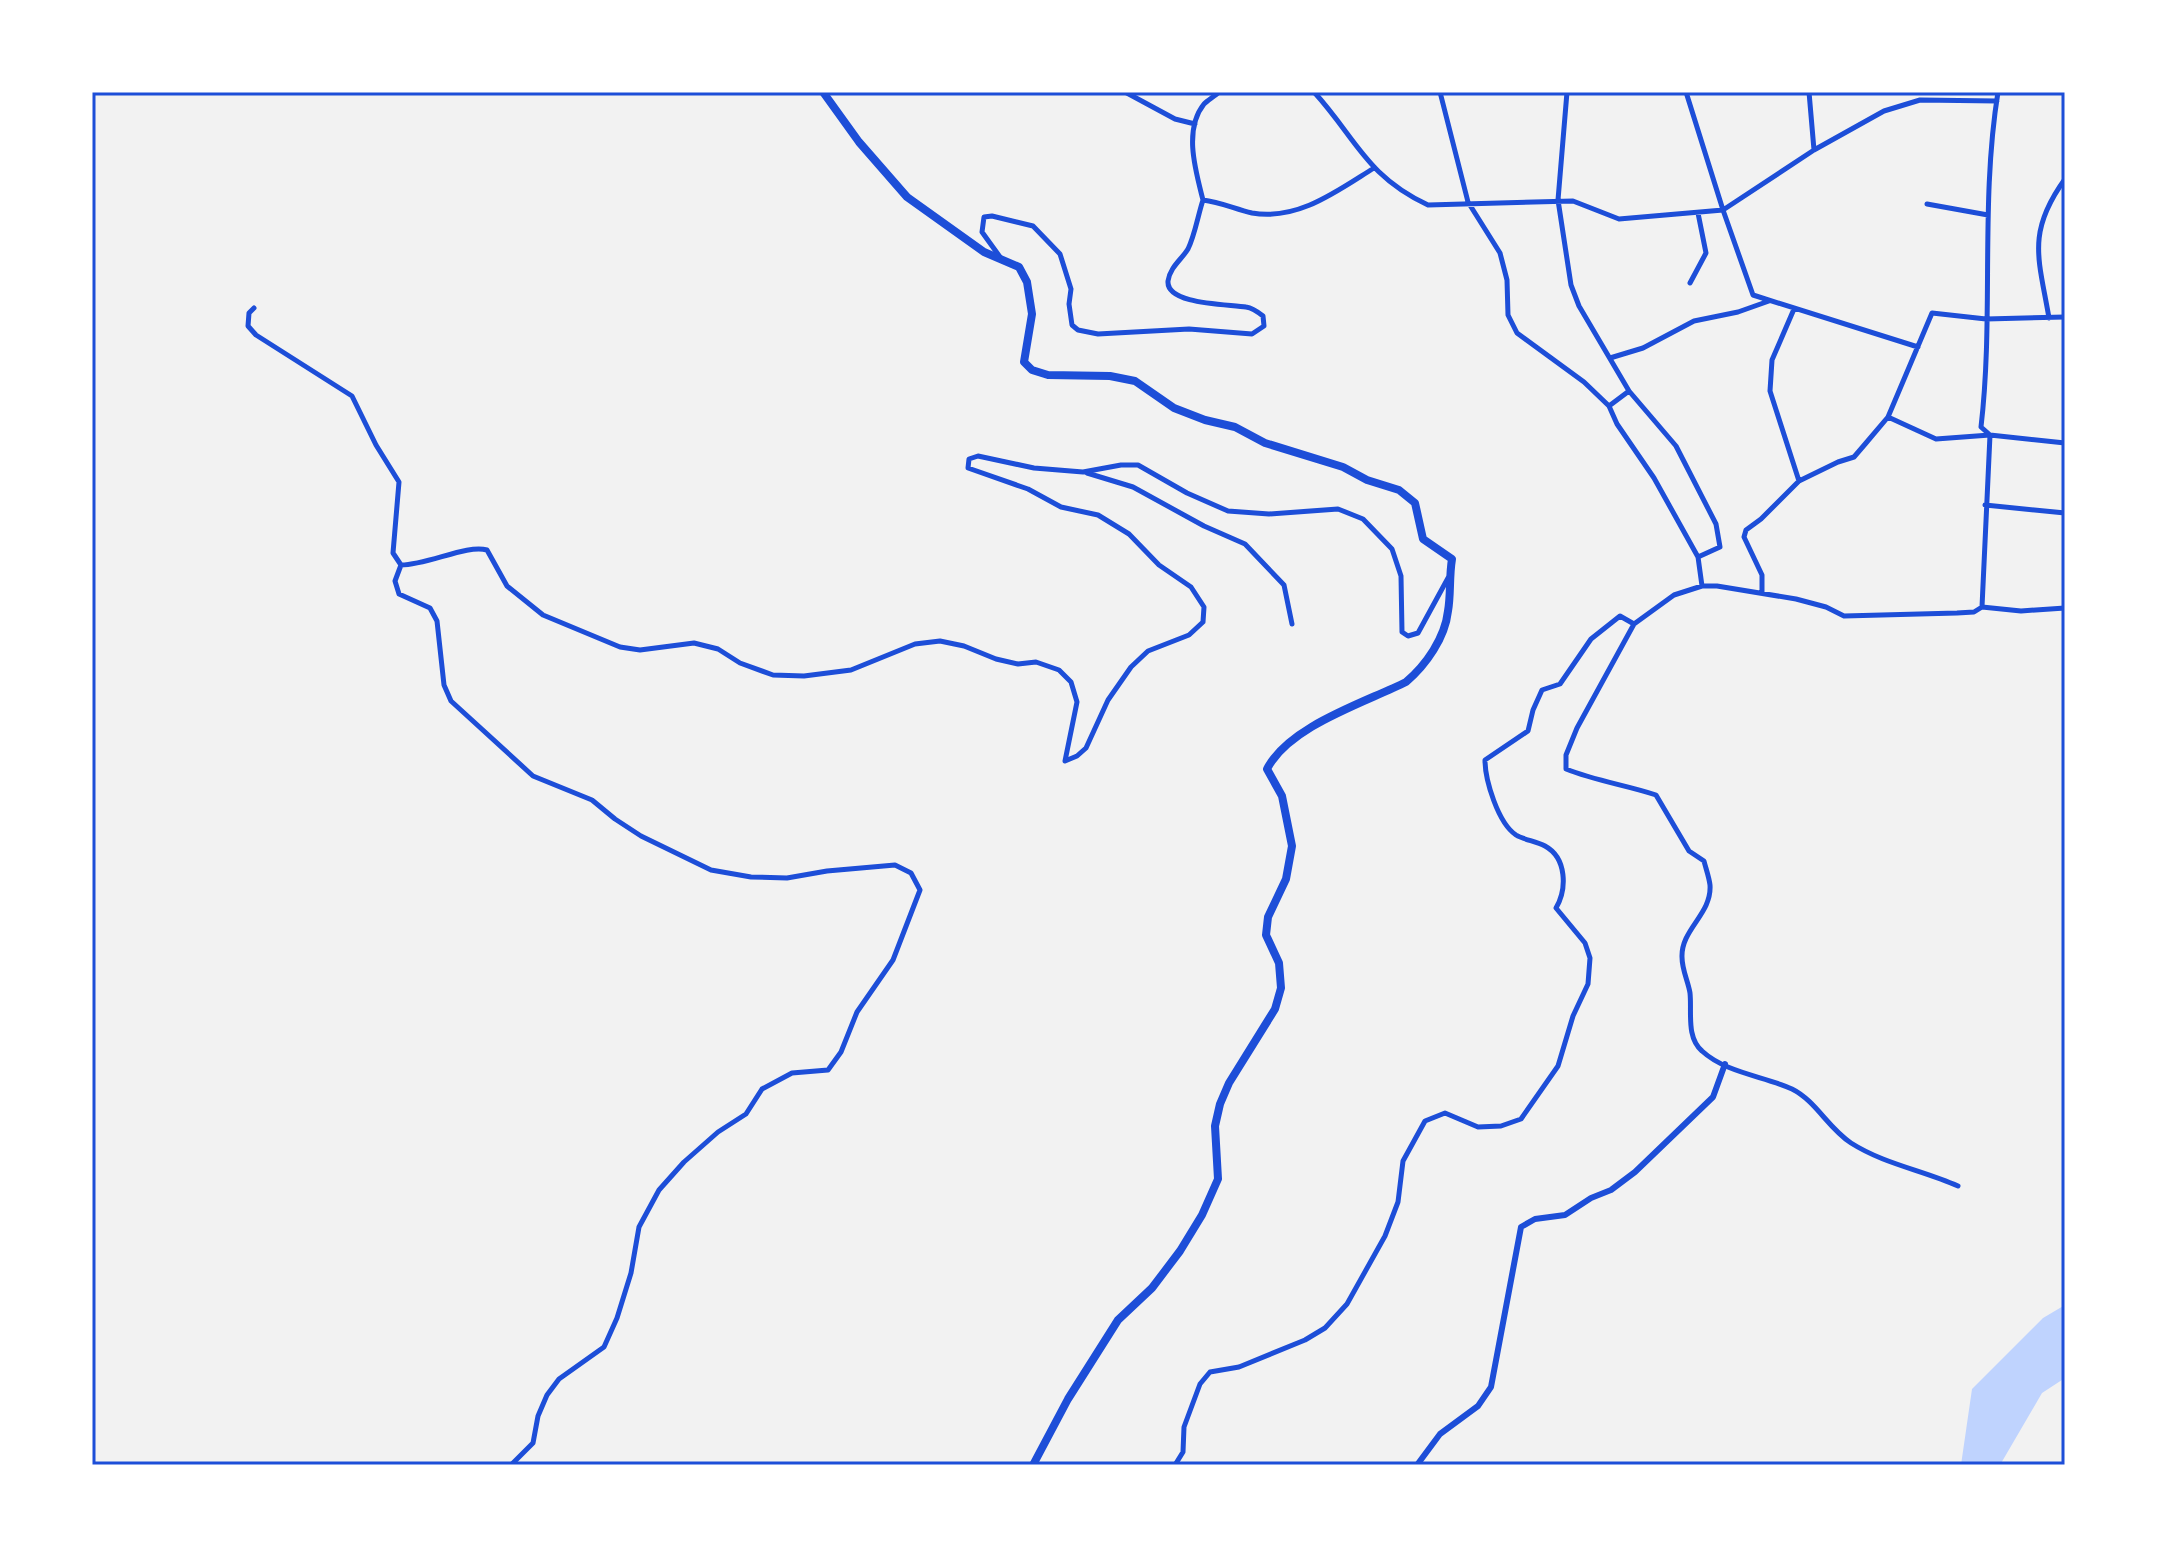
<svg xmlns="http://www.w3.org/2000/svg" width="2157" height="1557" font-family="'Times New Roman',serif">
<style>
.water{fill:#bfd3fe}
.lines{fill:none;stroke-linecap:round;stroke-linejoin:round}
.minor{stroke:#1d4ed8;stroke-width:5}
.tertiary{stroke:#1d4ed8;stroke-width:6}
.primary{stroke:#1d4ed8;stroke-width:8}
.neatline{fill:none;stroke:#1d4ed8;stroke-width:3}
</style>
<rect width="100%" height="100%" fill="#f2f2f2"/>
<path class="water" d="M 2065,1305 L 2065,1378 L 2042,1393 L 2000,1465 L 1961,1465 L 1972,1389 L 2043,1318 Z"/>
<g class="lines">
<path class="minor" d="M 1125,92 L 1175,119 L 1195,124
M 1314,92 C 1356,138 1366,176 1428,205 L 1573,201 L 1619,219 L 1723,210 L 1814,150 L 1884,111 L 1920,100 L 1997,101
M 1440,92 L 1468,202 L 1500,253 L 1507,280 L 1508,315 L 1517,333 L 1584,382 L 1609,406 L 1617,424 L 1654,478 L 1698,557 L 1702,586
M 1567,92 L 1558,200 L 1571,285 L 1579,306 L 1629,391 L 1676,446 L 1716,524 L 1720,547 L 1698,557
M 1686,92 L 1723,210 L 1753,295 L 1918,347
M 1809,92 L 1814,150
M 1203,200 C 1196,172 1183,130 1204,104 C 1208,100 1215,96 1219,92
M 1927,204 L 1988,215
M 1000,257 L 982,232 L 984,217 L 992,216 L 1033,226 L 1060,254 L 1071,289 L 1069,304 L 1072,325 L 1078,330 L 1098,334 L 1189,329 L 1252,334 L 1264,326 L 1263,316 C 1258,312 1253,308 1246,307 C 1230,304 1166,305 1168,281 C 1170,267 1182,259 1188,249 C 1195,235 1198,215 1203,200 C 1220,202 1235,209 1252,213 C 1298,221 1337,191 1374,168
M 1690,283 L 1706,253 L 1698,213
M 254,308 L 249,313 L 248,326 L 256,335 L 352,396 L 376,445 L 399,482 L 393,553 L 401,565
M 1794,309 L 1772,360 L 1770,391 L 1799,481
M 2049,318 C 2039,259 2026,233 2065,179
M 1610,358 L 1643,348 L 1694,321 L 1738,312 L 1769,301
M 1609,406 L 1629,391
M 1888,417 L 1936,439 L 1990,435 L 2065,443
M 1087,473 L 1133,487 L 1204,526 L 1245,544 L 1284,585 L 1292,624
M 1985,505 L 2065,513
M 1762,592 L 1762,575 L 1744,537 L 1746,530 L 1761,519 L 1799,481 L 1838,462 L 1854,457 L 1866,443 L 1888,417 L 1932,313 L 1986,319 L 2065,317
M 1982,607 L 1990,435 L 1981,427 C 1994,316 1980,203 1998,92
M 1958,1186 C 1922,1170 1884,1164 1851,1143 C 1828,1128 1816,1101 1792,1089 C 1764,1076 1726,1073 1702,1051 C 1686,1037 1692,1012 1690,993 C 1688,981 1682,970 1682,957 C 1681,929 1712,914 1710,885 C 1709,877 1706,869 1704,861 L 1689,851 L 1656,795 C 1626,785 1596,781 1566,769 L 1566,755 L 1577,728 L 1634,624 L 1674,595 L 1702,586 L 1717,586 L 1796,599 L 1826,607 L 1844,616 L 1957,613 L 1974,612 L 1982,607 L 2021,611 L 2065,608
M 511,1465 L 533,1443 L 538,1416 L 547,1395 L 559,1379 L 604,1347 L 617,1318 L 631,1273 L 639,1227 L 659,1190 L 684,1162 L 718,1132 L 746,1114 L 762,1089 L 792,1073 L 828,1070 L 841,1052 L 857,1012 L 893,960 L 920,890 L 911,873 L 895,865 L 827,871 L 787,878 L 751,877 L 711,870 L 641,836 L 615,819 L 592,800 L 533,776 L 451,701 L 444,685 L 437,621 L 430,608 L 399,594 L 395,581 L 401,565 C 428,565 467,544 487,550 L 507,586 L 543,615 L 620,647 L 640,650 L 694,643 L 718,649 L 740,663 L 773,675 L 804,676 L 851,670 L 915,644 L 940,641 L 964,646 L 996,659 L 1018,664 L 1036,662 L 1059,670 L 1071,682 L 1077,702 L 1065,761 L 1077,756 L 1086,748 L 1108,700 L 1131,667 L 1148,651 L 1189,635 L 1203,622 L 1204,607 L 1191,587 L 1159,565 L 1129,534 L 1098,515 L 1061,507 L 1028,489 L 968,468 L 969,459 L 978,456 L 1034,468 L 1083,472 L 1121,465 L 1138,465 L 1187,493 L 1228,511 L 1269,514 L 1338,509 L 1363,519 L 1392,549 L 1401,576 L 1402,632 L 1408,636 L 1418,633 L 1448,578
M 1175,1465 L 1183,1452 L 1184,1427 L 1200,1384 L 1210,1372 L 1239,1367 L 1305,1340 L 1325,1328 L 1347,1304 L 1385,1236 L 1398,1202 L 1403,1161 L 1425,1121 L 1445,1113 L 1478,1127 L 1501,1126 L 1521,1119 L 1558,1066 L 1573,1016 L 1588,984 L 1590,958 L 1585,943 L 1556,908 C 1567,889 1567,858 1545,846 C 1536,841 1524,840 1516,835 C 1498,823 1485,780 1485,760 L 1528,731 L 1533,710 L 1542,690 L 1560,684 L 1591,639 L 1620,616 L 1634,624"/>
<path class="tertiary" d="M 1417,1465 L 1440,1434 L 1478,1406 L 1491,1387 L 1521,1227 L 1535,1219 L 1565,1215 L 1591,1198 L 1611,1190 L 1635,1172 L 1713,1097 L 1725,1064"/>
<path class="primary" d="M 823,92 L 859,142 L 907,197 L 984,252 L 1019,267 L 1027,282 L 1032,314 L 1024,362 L 1032,370 L 1048,375 L 1110,376 L 1135,381 L 1174,408 L 1205,420 L 1235,427 L 1265,443 L 1343,467 L 1367,480 L 1399,490 L 1415,503 L 1423,539 L 1452,559 C 1449,577 1451,594 1448,611 C 1445,638 1426,665 1406,682 C 1364,703 1289,726 1267,769 L 1282,796 L 1292,846 L 1286,879 L 1268,917 L 1266,935 L 1279,963 L 1281,988 L 1275,1009 L 1229,1083 L 1220,1104 L 1215,1126 L 1218,1179 L 1202,1215 L 1180,1251 L 1152,1288 L 1118,1320 L 1068,1399 L 1033,1465"/>
</g>
<rect width="2157" height="1557" fill="none" stroke="#ffffff" stroke-width="188"/>
<rect x="94" y="94" width="1969" height="1369" class="neatline"/>
</svg>
